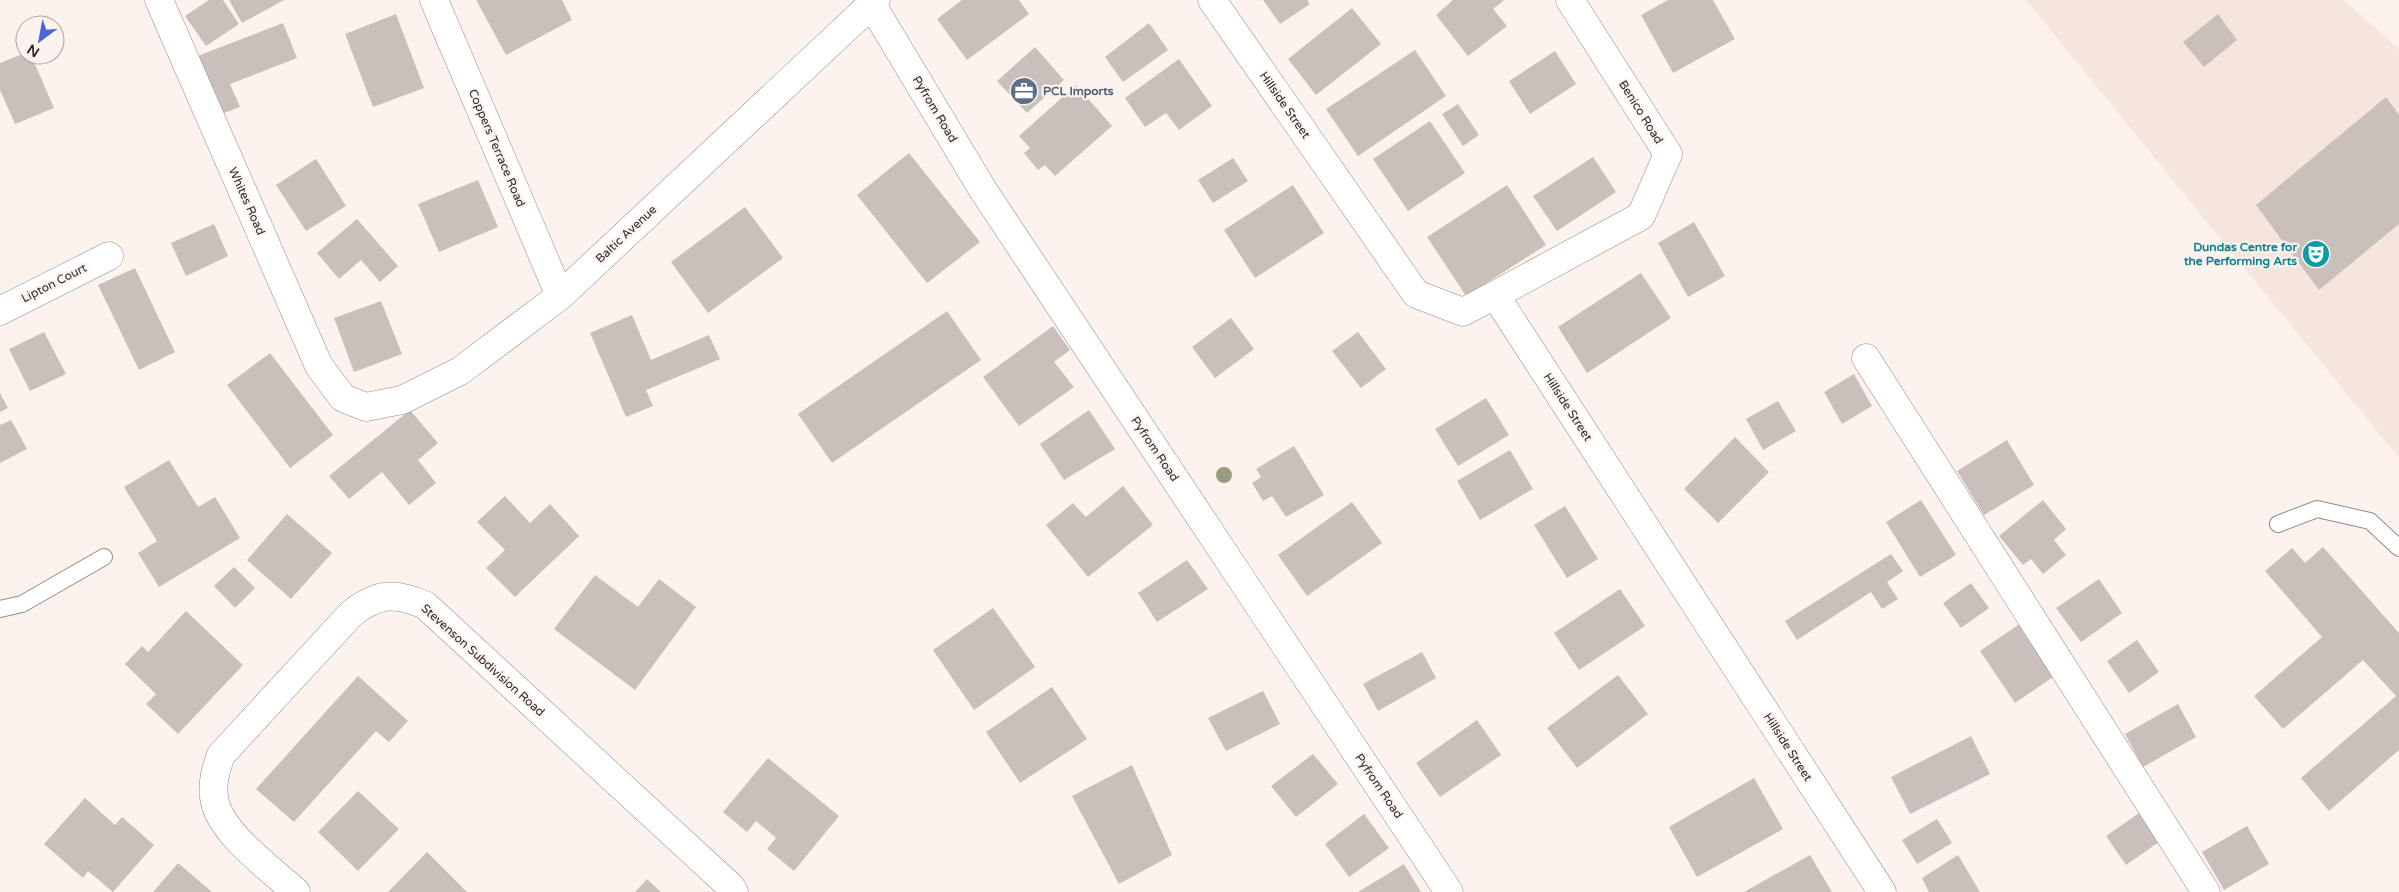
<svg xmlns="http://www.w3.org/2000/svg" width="2399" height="892" font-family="'Varela Round',sans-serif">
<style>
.built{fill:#f6e5dc}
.building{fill:#c9c0bc}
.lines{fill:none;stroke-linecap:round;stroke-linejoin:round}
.service-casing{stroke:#938b87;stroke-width:18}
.minor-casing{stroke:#938b87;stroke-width:29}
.tertiary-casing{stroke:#938b87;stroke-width:29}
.service{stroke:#fff;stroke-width:16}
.minor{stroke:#fff;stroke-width:28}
.tertiary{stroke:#fff;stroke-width:28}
.tree{fill:#989d7e}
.labels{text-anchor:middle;stroke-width:4.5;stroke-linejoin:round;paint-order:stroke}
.service-label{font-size:12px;font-weight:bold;fill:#4e5e75;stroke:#fcf3ee;text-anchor:start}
.street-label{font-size:12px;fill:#2b2826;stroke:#fcf3ee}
.culture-label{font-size:12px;font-weight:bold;fill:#0d838f;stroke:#fcf3ee;text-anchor:end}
</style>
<rect width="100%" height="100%" fill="#fcf3ee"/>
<path class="built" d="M 2026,0 L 2344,0 L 2399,49 L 2399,458 Z"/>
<path class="building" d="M 209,0 L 223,0 L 239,24 L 206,46 L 185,16 Z
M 229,0 L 284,0 L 242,23 Z
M 476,0 L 562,0 L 572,20 L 506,55 Z
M 962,0 L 1019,0 L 1029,14 L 967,60 L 937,19 Z
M 1263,0 L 1307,0 L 1310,4 L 1280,24 Z
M 1453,0 L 1504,0 L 1493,9 L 1507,26 L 1468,56 L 1436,15 Z
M 1668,0 L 1713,0 L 1735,39 L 1673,73 L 1641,15 Z
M 1352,8 L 1381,44 L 1316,95 L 1288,59 Z
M 396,14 L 424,88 L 373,107 L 345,34 Z
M 2218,14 L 2237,40 L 2204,67 L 2183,42 Z
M 283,23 L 297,58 L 230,84 L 240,107 L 219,115 L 195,57 Z
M 1149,23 L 1168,50 L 1123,82 L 1105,57 Z
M 1035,47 L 1064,80 L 1027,113 L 997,81 Z
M 1415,50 L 1446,96 L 1358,156 L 1326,109 Z
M 1555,51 L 1576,84 L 1530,114 L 1509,81 Z
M 25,53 L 25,55 L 31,55 L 54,108 L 15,124 L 0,90 L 0,63 Z
M 1179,59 L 1212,106 L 1179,130 L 1166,113 L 1145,127 L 1125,98 Z
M 1076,85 L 1112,126 L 1055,176 L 1045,165 L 1038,170 L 1024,153 L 1030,148 L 1019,136 Z
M 2386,97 L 2399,115 L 2399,224 L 2319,290 L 2256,205 Z
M 1458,104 L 1479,135 L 1463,146 L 1442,114 Z
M 1430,121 L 1465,173 L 1408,211 L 1373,159 Z
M 909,153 L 980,242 L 927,283 L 857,195 Z
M 1593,157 L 1616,192 L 1557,231 L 1533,196 Z
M 1233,158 L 1248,181 L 1213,203 L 1198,180 Z
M 316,159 L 346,206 L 306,231 L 276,185 Z
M 478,180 L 498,227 L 439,252 L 418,204 Z
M 1293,185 L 1324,233 L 1255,278 L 1224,230 Z
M 1507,185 L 1546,245 L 1466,296 L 1427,237 Z
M 745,207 L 783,258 L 708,313 L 671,262 Z
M 357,219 L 398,266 L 380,282 L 361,260 L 339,279 L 317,253 Z
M 1694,222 L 1725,276 L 1688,297 L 1658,243 Z
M 214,224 L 228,256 L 186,276 L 171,243 Z
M 135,268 L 175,352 L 139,370 L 98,285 Z
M 1641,273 L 1671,318 L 1587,373 L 1558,327 Z
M 381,301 L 402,354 L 354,372 L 334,318 Z
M 947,311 L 981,360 L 832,463 L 798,414 Z
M 632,315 L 651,360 L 709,335 L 720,359 L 646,390 L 653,406 L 626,417 L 590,333 Z
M 1231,318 L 1254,349 L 1215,378 L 1192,347 Z
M 1053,326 L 1070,350 L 1054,362 L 1074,387 L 1019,426 L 983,377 Z
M 44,332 L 66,374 L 30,391 L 9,349 Z
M 1358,332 L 1386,369 L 1361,388 L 1332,351 Z
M 270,353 L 333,435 L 290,468 L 227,385 Z
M 1854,374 L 1872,406 L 1842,424 L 1824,392 Z
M 0,393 L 8,408 L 0,412 Z
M 1486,398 L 1509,435 L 1458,466 L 1435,429 Z
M 1778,401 L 1796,431 L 1763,450 L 1746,419 Z
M 410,410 L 438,443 L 418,460 L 436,483 L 409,505 L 382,472 L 349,499 L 329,476 Z
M 1089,410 L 1115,449 L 1064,480 L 1040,444 Z
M 11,420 L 27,449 L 0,463 L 0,425 Z
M 1735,437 L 1769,472 L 1718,523 L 1684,489 Z
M 2007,440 L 2034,485 L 1984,515 L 1957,471 Z
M 1294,446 L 1324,495 L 1286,517 L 1272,496 L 1263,501 L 1252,483 L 1261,477 L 1256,469 Z
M 1510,450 L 1533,489 L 1480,520 L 1457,481 Z
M 169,460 L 198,507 L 215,497 L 240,538 L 159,587 L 138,553 L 157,541 L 124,487 Z
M 1123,486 L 1153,525 L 1088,577 L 1046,525 L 1073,503 L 1086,517 Z
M 505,496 L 530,523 L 550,504 L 579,536 L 515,597 L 486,568 L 505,550 L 477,522 Z
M 1921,500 L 1956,555 L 1920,577 L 1886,522 Z
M 2043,500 L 2066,529 L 2054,540 L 2066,555 L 2043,574 L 2031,559 L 2023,565 L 1999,536 Z
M 1352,502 L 1382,543 L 1307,596 L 1278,555 Z
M 1565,506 L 1598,559 L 1567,578 L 1534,525 Z
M 287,514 L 332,553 L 291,599 L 247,560 Z
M 2323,547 L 2399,633 L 2399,750 L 2329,811 L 2301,778 L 2396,696 L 2363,660 L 2283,729 L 2254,696 L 2322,637 L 2265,571 L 2292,548 L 2305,563 Z
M 1891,554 L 1903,571 L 1887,582 L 1898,599 L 1882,609 L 1871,592 L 1797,640 L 1785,621 Z
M 1187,560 L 1208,589 L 1157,622 L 1138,593 Z
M 234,567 L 255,588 L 235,608 L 214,586 Z
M 595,575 L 638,607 L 659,579 L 696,607 L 635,690 L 554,629 Z
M 2099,579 L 2122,613 L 2081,642 L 2056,608 Z
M 1971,583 L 1989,608 L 1961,628 L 1943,603 Z
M 1620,589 L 1645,626 L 1579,670 L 1554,633 Z
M 993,608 L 1035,667 L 974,710 L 933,650 Z
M 186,611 L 243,665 L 178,734 L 146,704 L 156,694 L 125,664 L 142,646 L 148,652 Z
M 2021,623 L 2056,675 L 2015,703 L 1980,651 Z
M 2137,640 L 2159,672 L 2129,693 L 2107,661 Z
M 1422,652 L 1436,678 L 1378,711 L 1363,684 Z
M 1618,675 L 1648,714 L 1577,768 L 1547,728 Z
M 358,676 L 408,721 L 389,742 L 376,731 L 294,822 L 256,789 Z
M 1052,687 L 1087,739 L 1020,783 L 986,732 Z
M 1263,691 L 1280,724 L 1226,751 L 1208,718 Z
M 2178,704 L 2196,737 L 2143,767 L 2125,734 Z
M 1477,720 L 1501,755 L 1440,797 L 1416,763 Z
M 1971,736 L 1990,774 L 1910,814 L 1891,777 Z
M 1313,754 L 1338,784 L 1296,817 L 1271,786 Z
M 768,758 L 839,816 L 794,871 L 767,849 L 776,838 L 756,821 L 747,832 L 723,812 Z
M 1132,765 L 1172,855 L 1119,884 L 1072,796 Z
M 1754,778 L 1783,829 L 1697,877 L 1669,827 Z
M 358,791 L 399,829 L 358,871 L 318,832 Z
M 85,798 L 115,825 L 122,817 L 154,845 L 113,892 L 88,871 L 83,878 L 44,844 Z
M 2142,811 L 2162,840 L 2126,865 L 2106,836 Z
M 1364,814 L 1389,848 L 1349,877 L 1325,844 Z
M 1937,819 L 1952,843 L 1917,864 L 1902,840 Z
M 2247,826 L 2269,864 L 2224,890 L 2202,852 Z
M 427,852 L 467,892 L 388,892 Z
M 1810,855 L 1832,892 L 1744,892 Z
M 1958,855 L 1980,892 L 1929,892 L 1922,878 Z
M 178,863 L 212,892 L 153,892 Z
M 1404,864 L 1421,892 L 1358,892 Z
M 647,879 L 661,892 L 635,892 Z"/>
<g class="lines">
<defs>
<path id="service" d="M 2278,524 L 2317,509 L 2370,521 L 2399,548
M 0,609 L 22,604 L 104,557"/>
<path id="minor" d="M 159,0 L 319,366 L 343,398 L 366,407 L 402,400 L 460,371 L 560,296 L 876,0
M 434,0 L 560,296
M 1212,0 L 1416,294 L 1463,312 L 1495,295 L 1882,892
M 1495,295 L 1641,216 L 1668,154 L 1570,0
M 0,311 L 109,256
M 1866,358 L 2206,892
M 296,892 C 271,869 218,832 214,797 C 212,782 216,769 221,755 L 351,614 C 377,593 394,592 425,605 L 731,887 L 734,892"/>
<path id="tertiary" d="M 869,0 L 983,190 L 1449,892"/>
</defs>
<use href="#service" class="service-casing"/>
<use href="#minor" class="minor-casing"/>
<use href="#tertiary" class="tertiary-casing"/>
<use href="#service" class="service"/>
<use href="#minor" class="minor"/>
<use href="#tertiary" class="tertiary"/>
</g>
<circle class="tree" cx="1224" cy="475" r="8"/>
<defs>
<symbol id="office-disc" viewBox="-11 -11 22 22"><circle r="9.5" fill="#5c6f8a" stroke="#fcf3ee"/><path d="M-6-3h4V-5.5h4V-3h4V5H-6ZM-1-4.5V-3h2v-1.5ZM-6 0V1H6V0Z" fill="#fff"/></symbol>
<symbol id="theatre-disc" viewBox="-11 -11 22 22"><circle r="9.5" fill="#0f9aa8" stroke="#fcf3ee"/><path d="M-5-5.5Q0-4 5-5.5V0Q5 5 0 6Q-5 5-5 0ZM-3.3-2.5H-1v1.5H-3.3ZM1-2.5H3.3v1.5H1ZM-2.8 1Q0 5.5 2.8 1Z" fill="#fff"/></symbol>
</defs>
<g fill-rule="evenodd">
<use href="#office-disc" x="1008" y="75" width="32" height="32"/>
<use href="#theatre-disc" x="2300" y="238" width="32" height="32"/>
</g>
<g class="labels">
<g class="service-label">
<text x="1043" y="95">PCL Imports</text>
</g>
<g class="street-label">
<text transform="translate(1285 105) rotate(55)" y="4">Hillside Street</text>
<text transform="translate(935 109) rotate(59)" y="4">Pyfrom Road</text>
<text transform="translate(1641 112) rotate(58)" y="4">Benico Road</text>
<text transform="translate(497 148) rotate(67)" y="4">Coppers Terrace Road</text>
<text transform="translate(247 201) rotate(66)" y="4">Whites Road</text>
<text transform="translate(626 234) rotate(-43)" y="4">Baltic Avenue</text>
<text transform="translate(54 283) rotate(-27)" y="4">Lipton Court</text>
<text transform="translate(1568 407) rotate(57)" y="4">Hillside Street</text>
<text transform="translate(1155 449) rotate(56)" y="4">Pyfrom Road</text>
<text transform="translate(483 660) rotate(42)" y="4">Stevenson Subdivision Road</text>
<text transform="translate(1788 747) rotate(57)" y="4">Hillside Street</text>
<text transform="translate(1379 786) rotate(56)" y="4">Pyfrom Road</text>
</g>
<g class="culture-label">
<text x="2297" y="251">Dundas Centre for<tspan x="2297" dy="14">the Performing Arts</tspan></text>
</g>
</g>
<g transform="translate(40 40) rotate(212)"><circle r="24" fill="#fcf3ee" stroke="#a8a29e"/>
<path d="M0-4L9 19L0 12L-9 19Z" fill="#4b64d8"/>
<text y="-8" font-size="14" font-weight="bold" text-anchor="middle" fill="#2b2826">N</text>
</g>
</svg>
